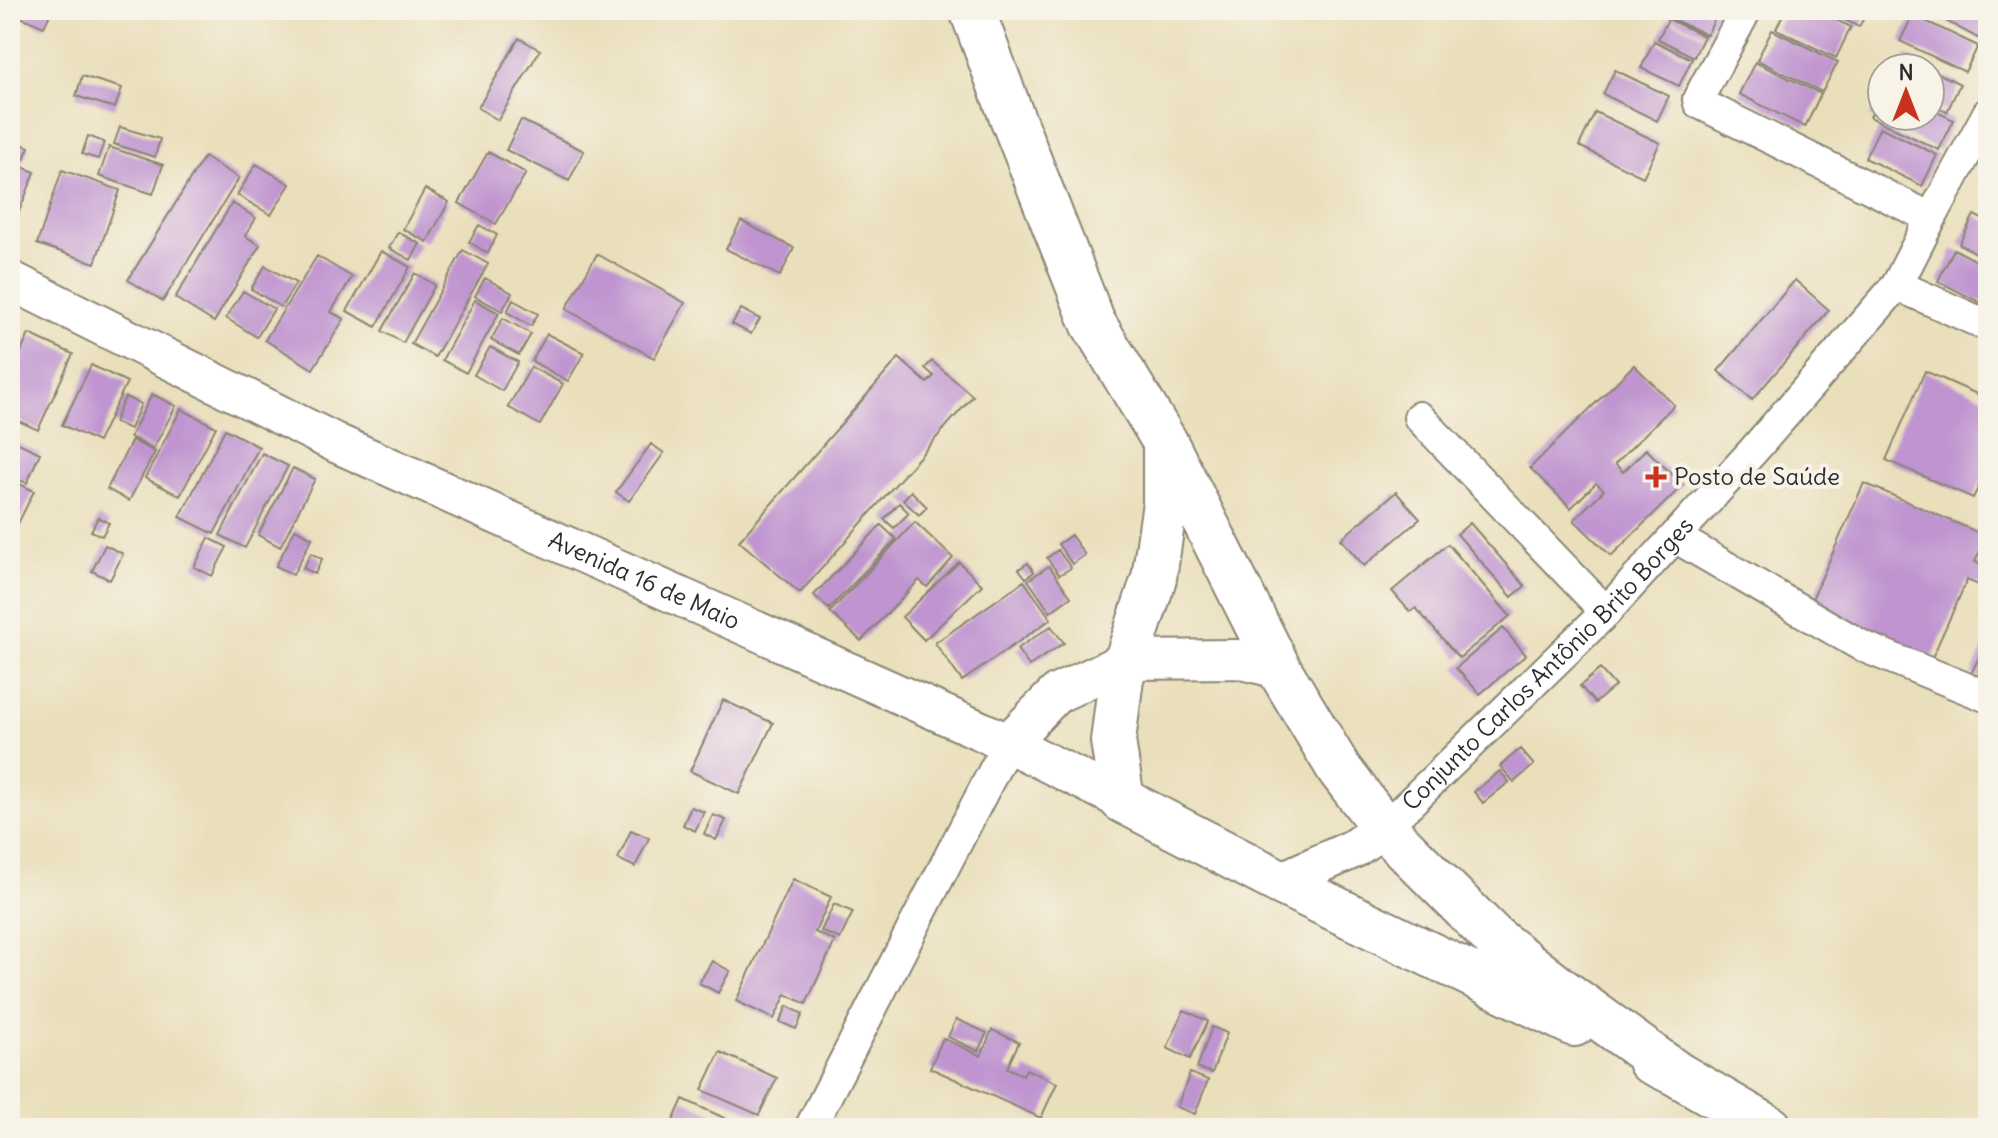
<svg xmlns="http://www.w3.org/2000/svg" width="1998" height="1138" font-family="Delius,sans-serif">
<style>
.building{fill:#bf94d0}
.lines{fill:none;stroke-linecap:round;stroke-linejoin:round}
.minor-casing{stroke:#8a8573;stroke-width:34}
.tertiary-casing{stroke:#8a8573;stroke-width:42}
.primary-casing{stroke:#8a8573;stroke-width:48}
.minor{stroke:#fff;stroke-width:30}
.tertiary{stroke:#fff;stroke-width:38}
.primary{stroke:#fff;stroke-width:44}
.poi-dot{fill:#c8321e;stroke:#f7f3e8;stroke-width:3}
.labels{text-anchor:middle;stroke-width:8;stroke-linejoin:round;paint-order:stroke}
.poi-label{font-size:24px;fill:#2b2b2b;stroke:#f7f3e8;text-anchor:start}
.street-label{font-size:24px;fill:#2b2b2b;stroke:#f7f3e8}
</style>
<rect width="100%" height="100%" fill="#f7f3e8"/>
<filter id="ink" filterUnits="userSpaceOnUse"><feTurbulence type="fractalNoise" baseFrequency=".0125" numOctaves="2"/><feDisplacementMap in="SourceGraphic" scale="16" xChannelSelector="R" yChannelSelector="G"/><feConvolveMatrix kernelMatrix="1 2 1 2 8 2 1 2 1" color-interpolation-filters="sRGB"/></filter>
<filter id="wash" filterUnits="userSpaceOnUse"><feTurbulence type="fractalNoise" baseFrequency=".006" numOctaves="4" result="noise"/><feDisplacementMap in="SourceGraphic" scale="32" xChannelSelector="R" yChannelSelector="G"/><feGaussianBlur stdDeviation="1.8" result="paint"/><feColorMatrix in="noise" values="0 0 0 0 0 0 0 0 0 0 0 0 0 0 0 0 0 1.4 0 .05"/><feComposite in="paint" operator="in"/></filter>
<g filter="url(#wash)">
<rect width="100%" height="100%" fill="#eadfbb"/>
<g id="blocks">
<path class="building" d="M 18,10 L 52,10 L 44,27 L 16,15 Z
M 1671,10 L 1719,10 L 1707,35 L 1668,17 Z
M 1785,10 L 1815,10 L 1851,27 L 1836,58 L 1776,29 Z
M 1824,10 L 1868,10 L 1859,27 Z
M 1926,10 L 1977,10 L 1988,16 L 1988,32 L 1983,41 Z
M 1913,15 L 1978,46 L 1965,72 L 1900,41 Z
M 1668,19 L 1704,36 L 1694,57 L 1658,39 Z
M 1772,30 L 1838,62 L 1822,92 L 1757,60 Z
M 519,38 L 540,50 L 498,120 L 478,108 Z
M 1654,41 L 1692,59 L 1679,86 L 1641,68 Z
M 1907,56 L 1924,65 L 1922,68 L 1902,68 Z
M 1755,62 L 1821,94 L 1805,127 L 1739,94 Z
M 1930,69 L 1960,84 L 1947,112 L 1930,104 Z
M 1615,70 L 1669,96 L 1657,121 L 1603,94 Z
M 82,76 L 122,88 L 115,108 L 76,96 Z
M 1882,93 L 1882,116 L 1930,116 L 1930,109 L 1954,120 L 1939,150 L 1870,117 Z
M 1595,112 L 1660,143 L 1643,177 L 1579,146 Z
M 521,120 L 584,151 L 569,181 L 506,150 Z
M 120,127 L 160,139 L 155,157 L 114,144 Z
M 1880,127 L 1937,155 L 1922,186 L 1865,158 Z
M 88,136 L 104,142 L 98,159 L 82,154 Z
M 10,139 L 29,147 L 23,161 L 10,156 Z
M 109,147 L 163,165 L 153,194 L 99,176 Z
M 488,152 L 526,173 L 496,224 L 459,203 Z
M 204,157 L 239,178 L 163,301 L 128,280 Z
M 10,162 L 35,172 L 10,234 Z
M 256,164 L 290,184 L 271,215 L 237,195 Z
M 62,170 L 120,190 L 95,263 L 37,244 Z
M 425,189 L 449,202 L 427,242 L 403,229 Z
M 232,203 L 256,218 L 245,236 L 260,245 L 214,322 L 175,298 Z
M 1974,215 L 1988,222 L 1988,259 L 1959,244 Z
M 741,221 L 794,248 L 780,276 L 726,249 Z
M 479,225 L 497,235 L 488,253 L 469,242 Z
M 398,232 L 420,244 L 411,260 L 389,248 Z
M 1954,249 L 1988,267 L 1988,294 L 1983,304 L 1938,281 Z
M 463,250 L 488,264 L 435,357 L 411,344 Z
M 381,251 L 410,267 L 376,327 L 347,311 Z
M 597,254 L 685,303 L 654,358 L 566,309 Z
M 317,256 L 352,277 L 331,312 L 344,319 L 313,369 L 265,340 Z
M 265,266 L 296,283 L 281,307 L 251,289 Z
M 415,273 L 435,285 L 403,343 L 382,331 Z
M 485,278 L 512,293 L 502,311 L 475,296 Z
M 1795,280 L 1829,310 L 1752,400 L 1718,371 Z
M 243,291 L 274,309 L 257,337 L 226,318 Z
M 475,300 L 499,313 L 466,373 L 442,360 Z
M 513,300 L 538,314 L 531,326 L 507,312 Z
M 741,309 L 760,319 L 751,334 L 732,324 Z
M 503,318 L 531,334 L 519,355 L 491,340 Z
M 29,334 L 73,354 L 38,430 L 10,417 L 10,375 Z
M 547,334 L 584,353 L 568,381 L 532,361 Z
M 490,347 L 518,362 L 502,391 L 474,375 Z
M 899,358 L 927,383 L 934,376 L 925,368 L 932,361 L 973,396 L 800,593 L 739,541 Z
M 91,365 L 127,382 L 98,442 L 62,425 Z
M 1634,365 L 1674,405 L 1615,464 L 1623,472 L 1646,449 L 1683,485 L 1611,556 L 1574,520 L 1604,490 L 1596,483 L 1571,508 L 1530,468 Z
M 531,367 L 563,384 L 540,425 L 508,407 Z
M 1925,371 L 1988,399 L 1988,468 L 1973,498 L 1886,460 Z
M 152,394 L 176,406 L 153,449 L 130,437 Z
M 125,397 L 141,404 L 130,429 L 114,422 Z
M 181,409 L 216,427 L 180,496 L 145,478 Z
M 225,429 L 259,447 L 214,534 L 180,517 Z
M 132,440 L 155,452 L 129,501 L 107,489 Z
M 14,441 L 40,453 L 27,483 L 10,476 L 10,450 Z
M 651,444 L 664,453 L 629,501 L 616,492 Z
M 262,453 L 288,466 L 245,548 L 220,535 Z
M 293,468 L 315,479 L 280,547 L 258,535 Z
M 10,479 L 34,491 L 12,536 L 10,535 Z
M 1864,483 L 1986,536 L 1975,562 L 1988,568 L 1988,589 L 1967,580 L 1931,660 L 1809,606 Z
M 911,491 L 927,507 L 919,515 L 903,500 Z
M 1396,492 L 1420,519 L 1364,566 L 1341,539 Z
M 899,503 L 909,513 L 894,528 L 884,519 Z
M 98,517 L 109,523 L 102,536 L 91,531 Z
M 915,522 L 953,558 L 927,587 L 919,580 L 861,641 L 830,612 Z
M 1470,523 L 1525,586 L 1512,597 L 1457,534 Z
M 881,525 L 896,539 L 829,609 L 814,595 Z
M 295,529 L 312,538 L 293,575 L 276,566 Z
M 1071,535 L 1085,555 L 1072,564 L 1058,544 Z
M 209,538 L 227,547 L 212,576 L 194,567 Z
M 1448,544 L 1510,616 L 1459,658 L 1416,608 L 1410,612 L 1392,591 Z
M 105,545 L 123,554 L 110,580 L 92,571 Z
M 1058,550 L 1071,568 L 1059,575 L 1047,558 Z
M 311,553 L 322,559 L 315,574 L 303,568 Z
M 959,562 L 982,585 L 924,640 L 902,617 Z
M 1028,563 L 1034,572 L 1026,578 L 1019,569 Z
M 1049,566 L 1071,597 L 1050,612 L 1028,580 Z
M 1024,581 L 1051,619 L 962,681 L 935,643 Z
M 1051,626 L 1064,643 L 1029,666 L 1017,649 Z
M 1503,628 L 1526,655 L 1480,694 L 1456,668 Z
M 1988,638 L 1988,681 L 1971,674 Z
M 1600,669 L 1615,686 L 1595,703 L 1580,686 Z
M 723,700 L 773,723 L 739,794 L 690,771 Z
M 1520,749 L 1534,765 L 1514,782 L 1500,766 Z
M 1500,771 L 1509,782 L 1483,803 L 1474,792 Z
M 691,807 L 704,812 L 695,831 L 683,825 Z
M 713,815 L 726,820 L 716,840 L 704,834 Z
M 631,830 L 649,838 L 635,867 L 618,859 Z
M 793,879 L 831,897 L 815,932 L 835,941 L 806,1004 L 786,994 L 774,1019 L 736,1001 Z
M 834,904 L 853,912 L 840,939 L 821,931 Z
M 712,961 L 730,971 L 718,993 L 699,983 Z
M 787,1006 L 803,1014 L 796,1029 L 780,1022 Z
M 1184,1010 L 1208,1021 L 1190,1059 L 1167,1048 Z
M 956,1019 L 987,1033 L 978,1051 L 948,1037 Z
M 1212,1027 L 1227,1033 L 1212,1073 L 1197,1068 Z
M 992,1030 L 1019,1042 L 1007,1068 L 1023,1075 L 1026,1069 L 1057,1083 L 1041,1118 L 930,1068 L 943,1038 L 981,1056 Z
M 720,1052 L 777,1078 L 759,1115 L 702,1090 Z
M 1190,1073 L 1208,1080 L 1195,1114 L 1177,1107 Z
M 683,1099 L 746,1128 L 670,1128 Z"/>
</g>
</g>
<g filter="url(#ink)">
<use href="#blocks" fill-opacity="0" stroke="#8a8573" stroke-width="2"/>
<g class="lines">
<defs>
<g id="minor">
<path d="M 1746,10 L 1698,99 L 1699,103 L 1931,218"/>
<path d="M 1897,285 L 1988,326"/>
<path d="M 1419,417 L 1606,612"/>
<path d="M 1675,537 L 1862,646 L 1988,697"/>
<path id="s1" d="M 1384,828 L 1606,612 L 1753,451 L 1897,285 L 1931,218 L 1988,113"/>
<path d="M 810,1128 L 1008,743"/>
</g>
<g id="tertiary">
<path id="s2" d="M 10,280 L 338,444 L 1008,743 L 1122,800"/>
<path d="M 1008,743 L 1056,694 L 1128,660 L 1238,659 L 1279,669"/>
<path d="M 1280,882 L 1353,849 L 1384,828"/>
</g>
<path id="primary" d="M 972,10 L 1010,112 L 1093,323 L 1165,442 L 1279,669 L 1339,769 L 1384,828 L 1493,937 L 1561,990 L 1677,1074
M 1165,448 L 1165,503 L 1154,578 L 1121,678 L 1113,741 L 1122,800 L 1280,882 L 1574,1024
M 1650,1061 L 1677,1074 L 1770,1128"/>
</defs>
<use href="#minor" class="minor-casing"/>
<use href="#tertiary" class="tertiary-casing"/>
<use href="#primary" class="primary-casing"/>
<use href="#minor" class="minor"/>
<use href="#tertiary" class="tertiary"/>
<use href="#primary" class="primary"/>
</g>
</g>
<path class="poi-dot" d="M1652 465h8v8h8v8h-8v8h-8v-8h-8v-8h8z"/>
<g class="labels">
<g class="poi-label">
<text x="1674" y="485">Posto de Saúde</text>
</g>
<g class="street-label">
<text dy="8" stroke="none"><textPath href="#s2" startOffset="702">Avenida 16 de Maio</textPath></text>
<text dy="8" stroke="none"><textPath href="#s1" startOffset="232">Conjunto Carlos Antônio Brito Borges</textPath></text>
</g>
</g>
<rect width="1998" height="1138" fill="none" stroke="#f7f3e8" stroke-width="40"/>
<g transform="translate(1906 92)"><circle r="38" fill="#f7f3e8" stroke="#a5a39c" stroke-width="2"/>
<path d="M0-6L14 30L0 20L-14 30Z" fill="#c8321e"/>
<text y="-12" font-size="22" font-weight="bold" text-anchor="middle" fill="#2b2b2b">N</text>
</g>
</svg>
